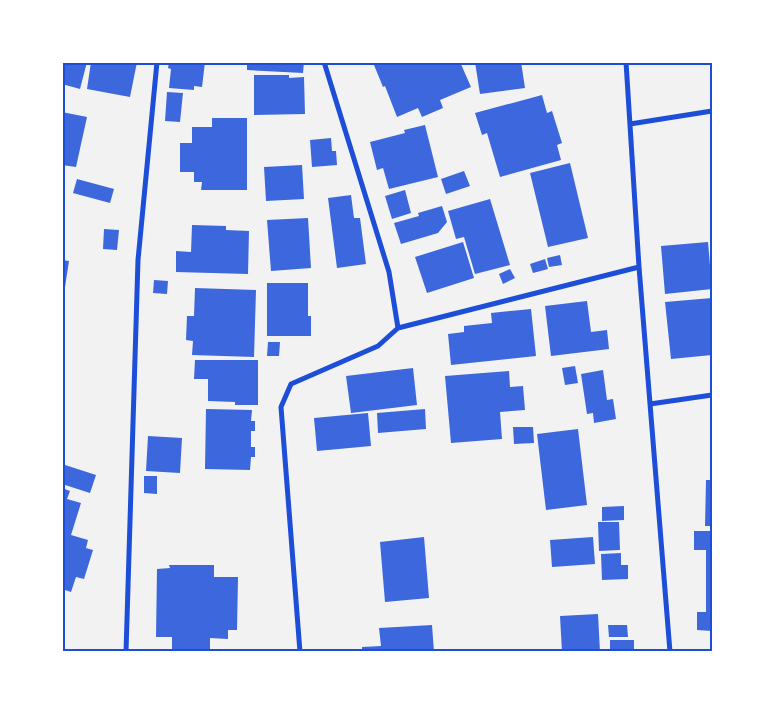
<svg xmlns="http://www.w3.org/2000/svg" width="775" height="714" font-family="Poppins,sans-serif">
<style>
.building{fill:#3d67dc}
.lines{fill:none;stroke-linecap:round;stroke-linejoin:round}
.minor{stroke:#1d4ed8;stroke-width:5}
.neatline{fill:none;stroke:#1d4ed8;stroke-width:2}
</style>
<rect width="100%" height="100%" fill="#f2f2f2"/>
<path class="building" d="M 62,62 L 87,62 L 80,89 L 62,84 Z
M 91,62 L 137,62 L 130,97 L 87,89 Z
M 169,62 L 205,62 L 202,87 L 194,86 L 194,90 L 169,88 L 171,69 L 168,68 Z
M 247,62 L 304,62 L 303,73 L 247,70 Z
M 380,62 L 460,62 L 471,87 L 440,100 L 443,108 L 422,117 L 418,108 L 397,117 L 385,86 L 383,87 L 374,65 Z
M 475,62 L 521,62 L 525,88 L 480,94 Z
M 254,75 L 289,75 L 289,78 L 304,77 L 305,114 L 254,115 Z
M 167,92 L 183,93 L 180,122 L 165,121 Z
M 542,95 L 547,113 L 552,111 L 562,143 L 557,145 L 561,160 L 500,177 L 487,133 L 482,135 L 475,113 Z
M 62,112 L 87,117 L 76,167 L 62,165 Z
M 212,118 L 247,118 L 247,190 L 201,190 L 202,182 L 194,182 L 194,172 L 180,172 L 180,143 L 192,143 L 192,127 L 212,127 Z
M 425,125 L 438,177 L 389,189 L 383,168 L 377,170 L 370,142 L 405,133 L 404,130 Z
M 331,138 L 332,151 L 336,151 L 337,165 L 312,167 L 310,140 Z
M 570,163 L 588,238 L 548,247 L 530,173 Z
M 302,165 L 304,199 L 266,201 L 264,167 Z
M 464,171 L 470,186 L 446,194 L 441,179 Z
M 77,179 L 114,189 L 110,203 L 73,193 Z
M 405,190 L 411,213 L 392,219 L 385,196 Z
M 351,195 L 354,218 L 360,218 L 366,264 L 337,268 L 328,198 Z
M 490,199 L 510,265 L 475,274 L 464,237 L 456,239 L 448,211 Z
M 442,206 L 447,222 L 438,233 L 401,244 L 394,223 L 419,216 L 418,213 Z
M 308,218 L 311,268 L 271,271 L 267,220 Z
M 192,225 L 226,226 L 226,230 L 249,231 L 248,274 L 176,272 L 176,251 L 191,252 Z
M 104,229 L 119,230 L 117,250 L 103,249 Z
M 463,242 L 474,278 L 427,293 L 415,257 Z
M 708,242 L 712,289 L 665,294 L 661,246 Z
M 560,255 L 562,265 L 549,267 L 547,258 Z
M 545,259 L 548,269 L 533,273 L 530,264 Z
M 62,260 L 69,261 L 65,287 L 62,286 Z
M 510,269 L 515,278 L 503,284 L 499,274 Z
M 154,280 L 168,281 L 167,294 L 153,293 Z
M 267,283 L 308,283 L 308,316 L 311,316 L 311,336 L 267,336 Z
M 195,288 L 256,290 L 254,357 L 192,355 L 193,341 L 186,340 L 187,316 L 194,316 Z
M 712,298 L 712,355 L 671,359 L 665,302 Z
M 587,301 L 591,332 L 607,330 L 609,349 L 551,356 L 545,306 Z
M 531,309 L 536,356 L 451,365 L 448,334 L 464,332 L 464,326 L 492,323 L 491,313 Z
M 268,342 L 280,342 L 279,356 L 267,356 Z
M 195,360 L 258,360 L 258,405 L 235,405 L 235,402 L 208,401 L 208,379 L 194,379 Z
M 575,366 L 578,383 L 565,385 L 562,368 Z
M 413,368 L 417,405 L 351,413 L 346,376 Z
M 603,370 L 607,400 L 613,399 L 616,419 L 594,423 L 593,413 L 587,414 L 581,374 Z
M 509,371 L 510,387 L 523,386 L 525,410 L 500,412 L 502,439 L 451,443 L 445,376 Z
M 206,409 L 252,410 L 251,421 L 255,421 L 255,431 L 251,431 L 251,447 L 255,447 L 255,457 L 251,457 L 250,470 L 205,469 Z
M 425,409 L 426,429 L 378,433 L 377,413 Z
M 368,413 L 371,446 L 317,451 L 314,418 Z
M 513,427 L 533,427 L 534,443 L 514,444 Z
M 578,429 L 587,505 L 546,510 L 537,434 Z
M 148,436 L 182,438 L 180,473 L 146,471 Z
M 62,464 L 96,475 L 90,493 L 62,484 Z
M 144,476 L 157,476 L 157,494 L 144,493 Z
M 706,480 L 712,480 L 712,526 L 705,526 Z
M 62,488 L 70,491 L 67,499 L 81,503 L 71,535 L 88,540 L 86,548 L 93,550 L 84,579 L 76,577 L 71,592 L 62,589 Z
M 624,506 L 624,520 L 602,521 L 602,507 Z
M 598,522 L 619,522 L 620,550 L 599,551 Z
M 694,531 L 712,531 L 712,631 L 697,630 L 697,612 L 706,612 L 706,550 L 694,550 Z
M 424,537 L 429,598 L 385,602 L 380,542 Z
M 593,537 L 595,564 L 552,567 L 550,540 Z
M 621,553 L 621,565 L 628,565 L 628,579 L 602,580 L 601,554 Z
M 169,565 L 214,565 L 214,577 L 238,577 L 237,630 L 228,630 L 228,639 L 210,638 L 210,652 L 172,652 L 172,637 L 156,637 L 157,569 L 170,568 Z
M 598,614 L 600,652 L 562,652 L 560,616 Z
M 432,625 L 434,652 L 362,652 L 362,647 L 381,646 L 379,628 Z
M 608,625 L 627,625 L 628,637 L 609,637 Z
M 610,640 L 634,640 L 634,652 L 610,652 Z"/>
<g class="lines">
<path class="minor" d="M 324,62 L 389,272 L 398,328
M 626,62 L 639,267 L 670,652
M 630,124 L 712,111
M 650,404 L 712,395
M 126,652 L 138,260 L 157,62
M 300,652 L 281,407 L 291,384 L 378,346 L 398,328 L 639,267"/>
</g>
<rect width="775" height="714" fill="none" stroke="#ffffff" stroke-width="128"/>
<rect x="64" y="64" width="647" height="586" class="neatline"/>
</svg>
